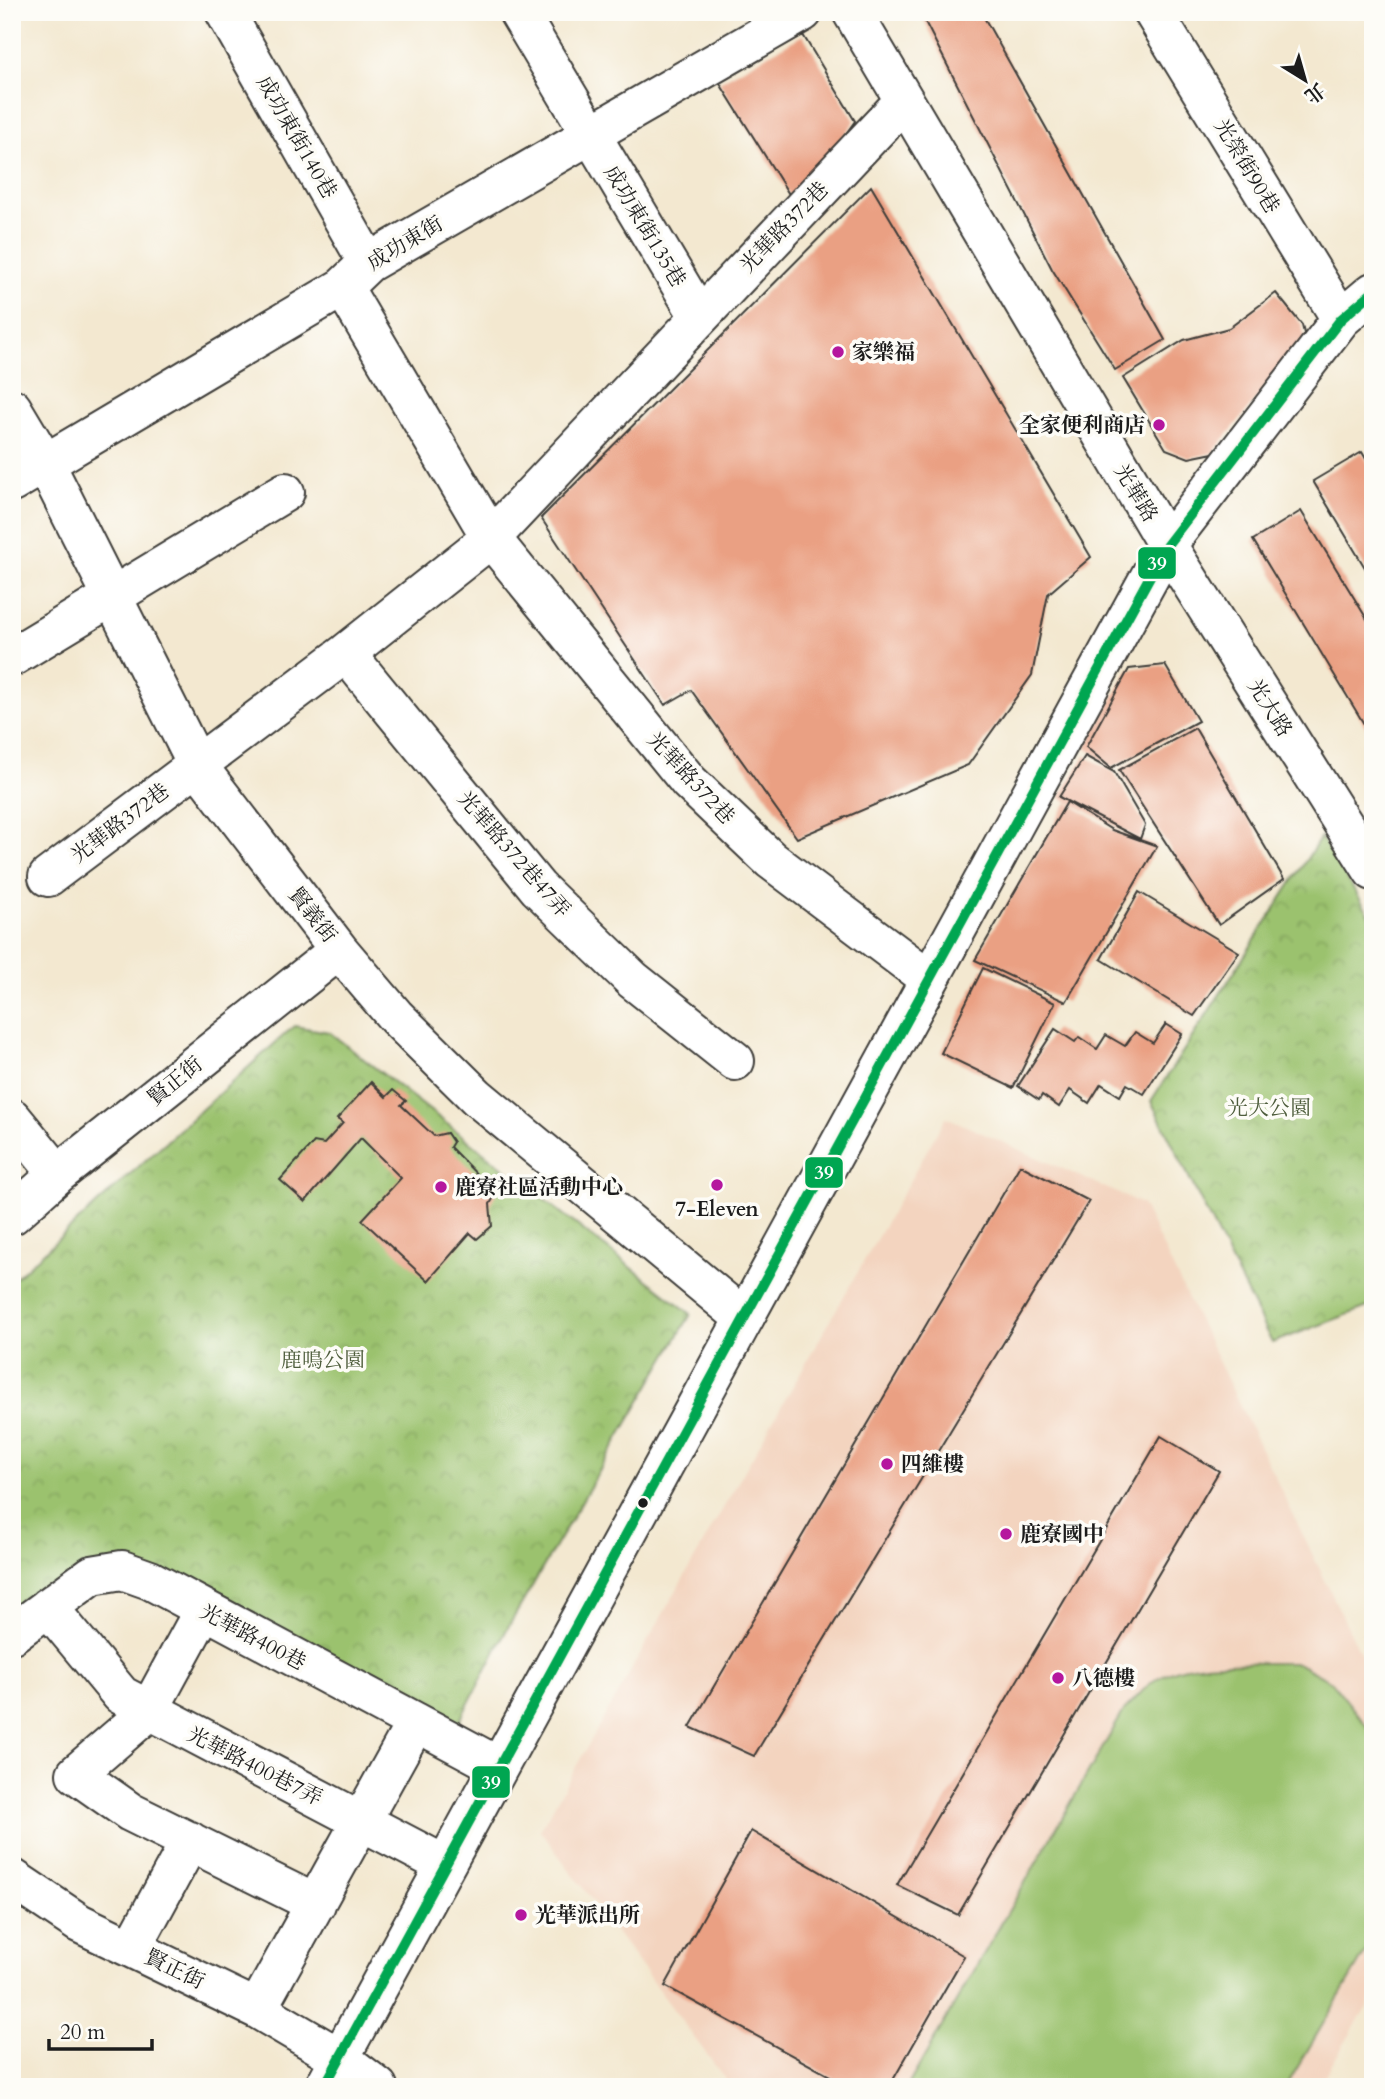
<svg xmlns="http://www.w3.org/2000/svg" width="1385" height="2099" font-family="Cardo,'Noto Serif TC',serif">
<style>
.built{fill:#f3d4bf}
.park{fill:url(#park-crowns);stroke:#5c6f45;stroke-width:2}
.garden{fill:#9bc26e;stroke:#5c6f45;stroke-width:2}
.building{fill:#eaa083}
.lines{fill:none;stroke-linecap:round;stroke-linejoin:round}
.minor-casing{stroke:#3c3b37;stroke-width:42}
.minor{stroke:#fff;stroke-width:38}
.bus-1-casing{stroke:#fdfcf7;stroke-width:16}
.bus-1{stroke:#00a651;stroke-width:10}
.poi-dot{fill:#b5179e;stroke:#fdfcf7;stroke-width:2.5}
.bus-dot{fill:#1c1c1c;stroke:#fdfcf7;stroke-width:2.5}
.labels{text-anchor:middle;stroke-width:7;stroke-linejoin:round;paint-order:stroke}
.street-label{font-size:21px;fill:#1c1c1c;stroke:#fdfcf7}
.poi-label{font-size:21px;font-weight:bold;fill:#1c1c1c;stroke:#fdfcf7;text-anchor:start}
.park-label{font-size:21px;fill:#4f5e3d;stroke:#fdfcf7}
.line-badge{stroke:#fdfcf7;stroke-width:2.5}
.badge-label{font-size:19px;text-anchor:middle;font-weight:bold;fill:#fff}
</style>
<defs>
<pattern id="park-crowns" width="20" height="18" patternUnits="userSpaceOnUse" patternTransform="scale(1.75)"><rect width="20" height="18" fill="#9bc26e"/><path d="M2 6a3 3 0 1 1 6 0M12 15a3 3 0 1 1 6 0" fill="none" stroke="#85a65f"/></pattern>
</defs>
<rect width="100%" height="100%" fill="#fdfcf7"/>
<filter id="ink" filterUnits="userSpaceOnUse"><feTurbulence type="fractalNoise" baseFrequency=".0143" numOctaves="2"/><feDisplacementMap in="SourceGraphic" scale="14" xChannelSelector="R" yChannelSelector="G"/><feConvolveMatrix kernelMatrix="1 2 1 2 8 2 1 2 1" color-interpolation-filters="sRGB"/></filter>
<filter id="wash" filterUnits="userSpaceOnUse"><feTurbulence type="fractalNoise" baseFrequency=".00686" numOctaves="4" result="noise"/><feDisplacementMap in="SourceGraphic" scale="28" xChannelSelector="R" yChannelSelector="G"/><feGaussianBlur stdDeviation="1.57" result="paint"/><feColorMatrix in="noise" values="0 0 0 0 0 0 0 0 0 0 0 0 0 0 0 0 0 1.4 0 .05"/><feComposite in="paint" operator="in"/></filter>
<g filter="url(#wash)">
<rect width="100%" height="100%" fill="#f3e8d0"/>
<path class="built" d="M 946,1117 L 1142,1204 L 1373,1679 L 1373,1997 L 1318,2087 L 731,2087 L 540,1830 Z"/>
<path class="park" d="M 1321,837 L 1373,920 L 1373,1305 L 1272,1343 L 1151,1101 Z
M 294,1026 L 329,1032 L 691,1314 L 507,1629 L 458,1724 L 179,1581 L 81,1590 L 12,1641 L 12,1281 Z"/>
<path class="garden" d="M 1266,1663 L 1297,1663 L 1332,1682 L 1373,1734 L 1373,1939 L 1286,2087 L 907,2087 L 1125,1709 C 1134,1701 1143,1689 1152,1682 C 1182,1659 1230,1663 1266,1663 Z"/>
<g id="blocks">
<path class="building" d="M 920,12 L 981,12 L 1165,340 L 1115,370 L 1052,269 Z
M 803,35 L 855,121 L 824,164 L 792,199 L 719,82 Z
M 871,186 L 1091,557 L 1048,594 L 1032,675 L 968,765 L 797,838 L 691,690 L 665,705 L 541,518 Z
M 1276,293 L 1302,325 L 1305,338 L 1213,453 L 1189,458 L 1166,449 L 1123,378 L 1184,340 L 1229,328 Z
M 1362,452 L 1373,471 L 1373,581 L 1313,481 Z
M 1301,511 L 1373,629 L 1373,739 L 1253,540 Z
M 1165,665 L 1198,721 L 1111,768 L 1086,747 L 1129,669 Z
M 1195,728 L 1284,879 L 1219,925 L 1119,770 Z
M 1085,756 L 1114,772 L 1145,825 L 1140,839 L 1059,797 Z
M 1067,802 L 1112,830 L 1157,846 L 1066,1002 L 975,960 Z
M 1139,892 L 1239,952 L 1194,1016 L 1101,959 Z
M 983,968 L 1055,1003 L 1013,1088 L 941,1053 Z
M 1166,1024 L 1182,1034 L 1144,1094 L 1127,1084 L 1120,1096 L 1101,1084 L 1089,1103 L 1070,1090 L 1059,1107 L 1042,1095 L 1039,1100 L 1018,1086 L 1055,1029 L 1075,1042 L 1079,1037 L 1097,1049 L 1106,1035 L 1125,1046 L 1135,1032 L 1153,1043 Z
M 371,1082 L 386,1097 L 393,1090 L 406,1101 L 401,1105 L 434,1136 L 447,1133 L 453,1142 L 450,1147 L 496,1194 L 490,1204 L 492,1226 L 477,1239 L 470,1233 L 428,1281 L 362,1220 L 401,1178 L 361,1138 L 305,1202 L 280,1180 L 314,1142 L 324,1144 L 343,1123 L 337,1119 Z
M 1020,1165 L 1089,1201 L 754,1756 L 690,1727 Z
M 1161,1436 L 1219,1471 L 958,1915 L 897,1885 Z
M 751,1831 L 964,1956 L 889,2087 L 850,2087 L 665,1986 Z"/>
</g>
</g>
<g filter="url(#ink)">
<use href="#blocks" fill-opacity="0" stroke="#3c3b37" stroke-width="2"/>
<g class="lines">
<defs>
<path id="minor" d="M 225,12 L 368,263
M 518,12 L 699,316
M 852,12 L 1167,545 L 1373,871
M 1153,12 L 1341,319
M 343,287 L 491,538 L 689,782 L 771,860 L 929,979
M 12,408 L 45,463 L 197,765 L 339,950 L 396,1017 L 477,1097 L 744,1318
M 12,483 L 343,287 L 368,263 L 803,12
M 346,653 L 538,888 L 633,980 L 735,1061
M 12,657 L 285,492
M 48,877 L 346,653 L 491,538 L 904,101
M 12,1118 L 58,1174
M 12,1215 L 58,1174 L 339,950
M 48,1607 L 121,1695 L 445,1865
M 203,1611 L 148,1712 L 76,1774 L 130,1812 L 316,1904
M 12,1634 L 92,1575 L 122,1570 L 150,1580 L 498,1766
M 12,1878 L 79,1923 L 257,2009 L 340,2058 L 378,2087
M 132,1948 L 190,1841
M 257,2009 L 416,1722
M 324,2087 L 1167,545 L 1341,319 L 1373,292"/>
</defs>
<use href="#minor" class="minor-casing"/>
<use href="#minor" class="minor"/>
<defs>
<path id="bus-1" d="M 324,2087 L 1167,545 L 1341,319 L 1373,292"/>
</defs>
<use href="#bus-1" class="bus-1-casing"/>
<use href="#bus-1" class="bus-1"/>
</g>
</g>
<g class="poi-dot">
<circle cx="838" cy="352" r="7"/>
<circle cx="1159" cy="425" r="7"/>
<circle cx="717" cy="1185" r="7"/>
<circle cx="441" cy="1187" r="7"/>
<circle cx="887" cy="1464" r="7"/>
<circle cx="1006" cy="1534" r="7"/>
<circle cx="1058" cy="1678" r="7"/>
<circle cx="521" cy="1915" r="7"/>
</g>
<circle class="bus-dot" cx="643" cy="1503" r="6"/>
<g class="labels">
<g class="street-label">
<text transform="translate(297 137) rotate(60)" y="7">成功東街140巷</text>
<text transform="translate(1247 166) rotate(59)" y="7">光榮街90巷</text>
<text transform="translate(645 226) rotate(59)" y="7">成功東街135巷</text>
<text transform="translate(784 227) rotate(-46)" y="7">光華路372巷</text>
<text transform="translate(405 243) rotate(-31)" y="7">成功東街</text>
<text transform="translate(1136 493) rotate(59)" y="7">光華路</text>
<text transform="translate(1270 708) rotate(58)" y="7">光大路</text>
<text transform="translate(691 778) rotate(47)" y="7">光華路372巷</text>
<text transform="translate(120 823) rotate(-37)" y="7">光華路372巷</text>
<text transform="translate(514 854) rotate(49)" y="7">光華路372巷47弄</text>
<text transform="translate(313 915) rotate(52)" y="7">賢義街</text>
<text transform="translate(175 1081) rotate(-39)" y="7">賢正街</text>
<text transform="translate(253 1637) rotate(28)" y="7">光華路400巷</text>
<text transform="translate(255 1766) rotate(27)" y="7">光華路400巷7弄</text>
<text transform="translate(175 1969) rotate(26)" y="7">賢正街</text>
</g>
<g class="poi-label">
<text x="852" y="359">家樂福</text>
<text x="1145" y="432" text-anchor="end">全家便利商店</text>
<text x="455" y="1194">鹿寮社區活動中心</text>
<text x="717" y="1216" text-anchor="middle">7-Eleven</text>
<text x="901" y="1471">四維樓</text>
<text x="1020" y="1541">鹿寮國中</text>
<text x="1072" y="1685">八德樓</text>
<text x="535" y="1922">光華派出所</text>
</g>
<g class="park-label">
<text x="1269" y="1115">光大公園</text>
<text x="323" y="1367">鹿鳴公園</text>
</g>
</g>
<g class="line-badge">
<rect x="1137" y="546" width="40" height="34" rx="7" fill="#00a651"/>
<rect x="804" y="1156" width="40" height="33" rx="7" fill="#00a651"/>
<rect x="471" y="1765" width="40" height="34" rx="7" fill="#00a651"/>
</g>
<g class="badge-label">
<text x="1157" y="570">39</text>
<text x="824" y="1179">39</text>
<text x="491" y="1789">39</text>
</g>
<rect width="1385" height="2099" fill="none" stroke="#fdfcf7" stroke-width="42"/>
<g transform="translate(1305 80) rotate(143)" stroke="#fdfcf7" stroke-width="5" paint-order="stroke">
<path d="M0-5L12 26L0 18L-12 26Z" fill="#1c1c1c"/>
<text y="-10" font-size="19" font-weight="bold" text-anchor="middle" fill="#1c1c1c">北</text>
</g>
<path d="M49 2039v10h103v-10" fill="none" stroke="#1c1c1c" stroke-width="3.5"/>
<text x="60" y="2039" font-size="21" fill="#1c1c1c" stroke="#fdfcf7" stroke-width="5" paint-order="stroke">20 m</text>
</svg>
